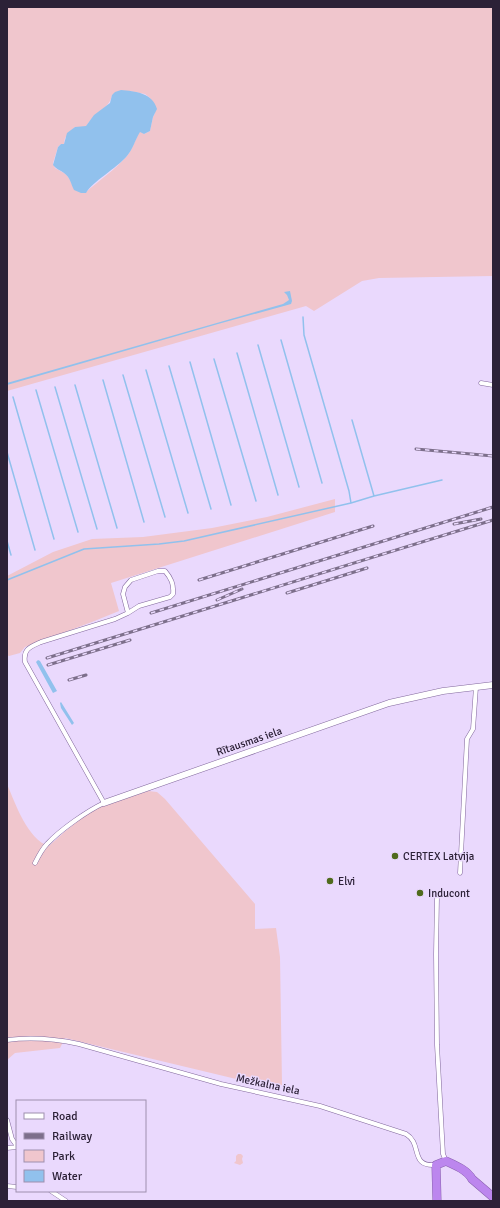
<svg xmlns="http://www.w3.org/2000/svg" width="500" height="1208" font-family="Signika,sans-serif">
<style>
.green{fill:#f0c6cd;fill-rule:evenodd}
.water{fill:#91c1ed}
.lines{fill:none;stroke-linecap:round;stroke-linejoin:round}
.stream{stroke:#91c1ed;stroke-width:1.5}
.street-casing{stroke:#82689d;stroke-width:5}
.secondary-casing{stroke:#82689d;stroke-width:7}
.highway-casing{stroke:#8a63ae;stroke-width:9}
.street{stroke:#fff;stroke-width:4}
.secondary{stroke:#fff;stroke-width:6}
.highway{stroke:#bc86ee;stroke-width:8}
.rail-casing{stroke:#7d6f8b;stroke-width:3}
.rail{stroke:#ead9fd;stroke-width:1.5;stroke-dasharray:4.5;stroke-linecap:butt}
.poi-dot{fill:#506a1d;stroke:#ead9fd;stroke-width:1.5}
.labels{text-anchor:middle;stroke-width:3;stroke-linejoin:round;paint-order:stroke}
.street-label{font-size:11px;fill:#2c2137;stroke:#ead9fd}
.poi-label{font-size:11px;fill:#2c2137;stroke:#ead9fd;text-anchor:start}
</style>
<rect width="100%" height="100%" fill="#ead9fd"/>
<path class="green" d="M 7,7 L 493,7 L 493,276 L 379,278 L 362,281 L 314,311 L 306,306 L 7,391 ZM 129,91 L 145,94 L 150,98 L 155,113 L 153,117 L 150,131 L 144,134 L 140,131 C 135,139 133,149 127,156 C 115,170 98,181 85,193 C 69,190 74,180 64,173 C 61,171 58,170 55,168 L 53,163 L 58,147 L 61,144 L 64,144 L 65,138 L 75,127 L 86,127 C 92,114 110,109 112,95 Z
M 335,499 L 335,512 L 111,583 L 119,611 L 92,622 L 25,647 L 20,653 L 9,656 L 7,655 L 7,576 L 53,552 L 92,539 L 143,537 L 212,528 L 267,517 Z
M 7,784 C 15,803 28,840 49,846 C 63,833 84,814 102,806 L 148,791 L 157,792 L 165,799 L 255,904 L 255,929 L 276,928 L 280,957 L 282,1085 L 274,1088 L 65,1038 L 60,1048 L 15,1053 L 7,1060 Z
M 238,1154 L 241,1154 L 243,1156 L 242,1159 L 243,1163 L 240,1165 L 234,1163 L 236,1161 L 236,1156 Z"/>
<path class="water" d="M 121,90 C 135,91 153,93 157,109 L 153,117 L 150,131 L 144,134 L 140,132 C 135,140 133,149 127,156 C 117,168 92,182 86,193 L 81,193 L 74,190 C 71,184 70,177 64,173 C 60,170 56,169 53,165 L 58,147 L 61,144 L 64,144 L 67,133 L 75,127 L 86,126 L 94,115 L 110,103 L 112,95 L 115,92 Z
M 290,291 L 292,301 L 291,304 L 218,324 L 7,385 L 7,383 L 283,304 L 289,300 L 287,295 L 284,292 Z
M 38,660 L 40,661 L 57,691 L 53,693 L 36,662 Z
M 61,702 L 74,723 L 72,725 L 61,708 L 60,703 Z"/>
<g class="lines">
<path class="stream" d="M 303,317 L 304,335 L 349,491 L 351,503
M 281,340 L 322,483
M 258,345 L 299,487
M 237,353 L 278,495
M 214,359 L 256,501
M 190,362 L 231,505
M 169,366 L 211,509
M 146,370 L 188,513
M 123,375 L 165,517
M 103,380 L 144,522
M 75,385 L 117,528
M 55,387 L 97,529
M 36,390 L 78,532
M 13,397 L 54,539
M 352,420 L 374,496
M 7,452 L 35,550
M 7,541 L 11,555
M 7,580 L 84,549 L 159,544 L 184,541 L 351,503 L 374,496 L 442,480"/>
<defs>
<path id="street" d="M 481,383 L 493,385
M 35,863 C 38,857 42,849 47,844 C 60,830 87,811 104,803 L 25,662 C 23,649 30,647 41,642 L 115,619 L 128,613 L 139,606 L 170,597 L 173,594 C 174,584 171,578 165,571 L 158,571 L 131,580 L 125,587 L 123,594 L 128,613
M 460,873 L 467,739 L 473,729 L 476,687
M 437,897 L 436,954 L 437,1045 L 443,1154 L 446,1161
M 7,1040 C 30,1037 56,1039 79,1044 L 221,1084 L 320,1106 L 406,1134 C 423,1144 409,1167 436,1165
M 7,1120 L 12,1139 L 17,1146
M 7,1148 L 17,1147
M 7,1186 L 17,1187
M 51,1191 L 66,1201"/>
<path id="secondary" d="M 104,803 L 389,703 L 443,691 L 493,685"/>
<path id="highway" d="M 437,1201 L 436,1165 L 446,1161 C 455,1165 467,1170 472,1179 L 493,1197"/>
</defs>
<use href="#street" class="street-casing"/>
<use href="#secondary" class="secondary-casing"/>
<use href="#highway" class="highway-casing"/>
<use href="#street" class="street"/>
<use href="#secondary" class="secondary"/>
<use href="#highway" class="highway"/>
<defs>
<path id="rail" d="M 416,449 L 493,456
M 454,524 L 481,519
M 199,580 L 373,526
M 287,593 L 367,568
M 217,600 L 242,589
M 151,613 L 493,507
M 47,658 L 493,520
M 48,665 L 130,640
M 69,680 L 86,675"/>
</defs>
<use href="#rail" class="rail-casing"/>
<use href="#rail" class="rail"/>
</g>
<g class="poi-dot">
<circle cx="395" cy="856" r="4"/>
<circle cx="330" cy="881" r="4"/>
<circle cx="420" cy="893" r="4"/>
</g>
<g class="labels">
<g class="street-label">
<text transform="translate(249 741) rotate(-19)" y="4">Rītausmas iela</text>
<text transform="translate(268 1084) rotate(12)" y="4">Mežkalna iela</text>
</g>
<g class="poi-label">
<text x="403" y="860">CERTEX Latvija</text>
<text x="338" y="885">Elvi</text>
<text x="428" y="897">Inducont</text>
</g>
</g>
<rect width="500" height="1208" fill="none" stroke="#2c2137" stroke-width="16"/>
<rect x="16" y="1100" width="130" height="92" fill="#ead9fd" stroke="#9e8fae"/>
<rect x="24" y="1113" width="20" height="6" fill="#ffffff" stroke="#9e8fae"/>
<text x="52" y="1120" font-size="12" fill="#2c2137">Road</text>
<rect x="24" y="1133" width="20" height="6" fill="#7d6f8b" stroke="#9e8fae"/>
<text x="52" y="1140" font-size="12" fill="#2c2137">Railway</text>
<rect x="24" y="1150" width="20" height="12" fill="#f0c6cd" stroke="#9e8fae"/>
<text x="52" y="1160" font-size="12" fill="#2c2137">Park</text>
<rect x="24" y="1170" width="20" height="12" fill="#91c1ed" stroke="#9e8fae"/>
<text x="52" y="1180" font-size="12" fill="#2c2137">Water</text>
</svg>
